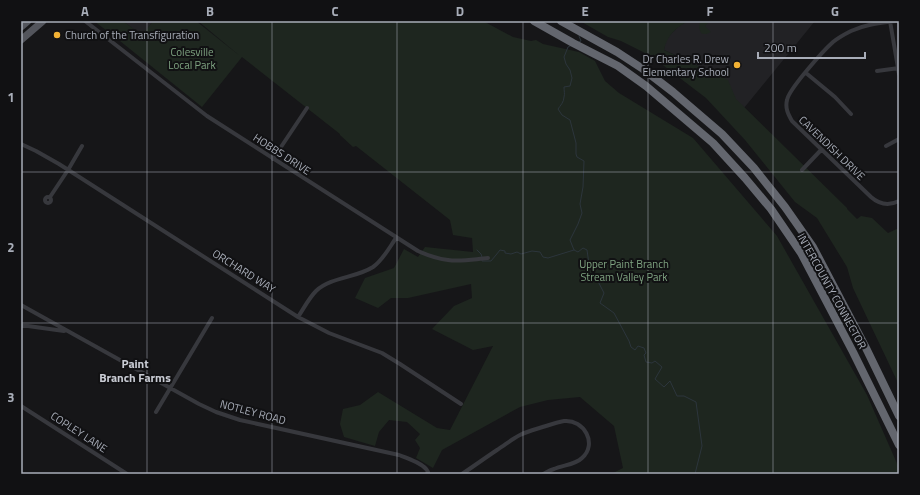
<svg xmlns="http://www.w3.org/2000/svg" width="920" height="495" font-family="'Titillium Web',sans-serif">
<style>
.built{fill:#222225}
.green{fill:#1e261f}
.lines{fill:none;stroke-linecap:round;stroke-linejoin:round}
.stream{stroke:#2c353c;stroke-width:1}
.street{stroke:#37383d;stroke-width:4}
.primary{stroke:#53555c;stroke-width:7}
.highway{stroke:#63666e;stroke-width:8}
.grid{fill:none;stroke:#a8adb8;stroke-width:1;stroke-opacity:0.55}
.poi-dot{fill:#f2b134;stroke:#111113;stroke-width:1.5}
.labels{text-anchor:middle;stroke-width:4;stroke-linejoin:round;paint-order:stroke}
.poi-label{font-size:11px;fill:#a8adb8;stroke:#111113;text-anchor:start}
.park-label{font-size:11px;fill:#7fa381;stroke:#111113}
.street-label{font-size:11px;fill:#a8adb8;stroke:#111113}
.neighbourhood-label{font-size:12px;font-weight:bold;fill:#c9ccd4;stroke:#111113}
.neatline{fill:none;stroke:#a8adb8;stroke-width:1.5}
.grid-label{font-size:13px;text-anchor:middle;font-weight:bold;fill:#a8adb8}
</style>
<rect width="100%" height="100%" fill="#161618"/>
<path class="built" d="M 123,21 L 153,21 L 142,36 Z
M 687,21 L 815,21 L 744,108 L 703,69 L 684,59 L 664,50 L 665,42 L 670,35 L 678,27 Z"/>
<path class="green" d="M 94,21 L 123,21 L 142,35 L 153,21 L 196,21 L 240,56 L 198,21 L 483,21 L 513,37 L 531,41 L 536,40 L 543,44 L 579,52 L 595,61 L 605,81 L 619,93 L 693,138 L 777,236 L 867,395 L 899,468 L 899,474 L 611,474 L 623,468 L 614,426 L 580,397 L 548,400 L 520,407 L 442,450 L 433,468 L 416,458 L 420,448 L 415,440 L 420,434 L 407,422 L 389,420 L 379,432 L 375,446 L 344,437 L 340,424 L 343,409 L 360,405 L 378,392 L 437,428 L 450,430 L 493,346 L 473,350 L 432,329 L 454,306 L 472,298 L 471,284 L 408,298 L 391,298 L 378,308 L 355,298 L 365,278 L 394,268 L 404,249 L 418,257 L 425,247 L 473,252 L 472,238 L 453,235 L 450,220 L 356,146 L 353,147 L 340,135 L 340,134 L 242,57 L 202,107 L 115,37 Z
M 580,21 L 688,21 C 676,28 667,35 664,50 L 728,80 L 736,99 L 847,208 L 847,209 L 857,219 L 861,216 L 872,218 L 888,233 L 899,228 L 899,385 L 853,288 L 847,267 L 817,218 L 795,202 L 745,140 L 706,98 L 651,56 L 621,41 L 608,37 Z
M 700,21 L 710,21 L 705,26 L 711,32 C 707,34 705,35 701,33 L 699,28 Z"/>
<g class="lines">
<path class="stream" d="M 579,42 L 581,41 L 579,36
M 570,46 L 568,47 L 564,57 L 566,64 L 570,70 L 572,78 L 570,86 L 564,87 C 564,91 565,94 564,97 C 564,102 560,106 558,109 L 562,115 L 570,120 L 576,143 L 576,154 L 577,157 L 584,161 L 583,187 L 580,204 L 582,213 L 578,224 L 570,240 L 574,250 L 578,252 L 583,248 L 587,250 L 589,264 L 604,293 L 600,303 L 614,313 L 629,341 L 631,347 L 635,350 L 638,346 L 644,348 L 646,353 L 644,355 L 646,362 L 652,363 L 655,361 L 662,367 L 655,379 L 664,387 L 670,381 L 677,396 L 684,396 L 696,402 L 702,446 L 695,474
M 477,250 L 481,254 L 482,257
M 482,260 L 482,261 L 491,261 L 496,255 L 500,250 L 505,251 L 505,253 L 511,254 L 517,252 L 521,254 L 532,251 L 540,252 L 543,257 L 548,258 L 574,250"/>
<path class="street" d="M 85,21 L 207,116 L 418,251 C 427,255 437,259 448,260 C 461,262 475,259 488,258
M 890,21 L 899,74
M 896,21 C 881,23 866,24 851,31 C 845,34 838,38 833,42 C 823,51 789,89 787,100 C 785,108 788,114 792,121 L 871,197 C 879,204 889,206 899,201
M 877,71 L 899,68
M 806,73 L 835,97 L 851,114
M 21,144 L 36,151 L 59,164 L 298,317 L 329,333 L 382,353 L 400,364 L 461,404
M 886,146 L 899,139
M 273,159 L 307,108
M 802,170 L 821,150
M 50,197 L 68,170 L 82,146
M45 200a3 3 0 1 1 6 0a3 3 0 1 1-6 0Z
M 21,305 L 199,404 L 216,412 L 240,420 L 399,455 C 407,458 425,464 428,472 L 427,474
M 298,317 C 304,308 309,298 316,291 C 331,277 356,278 373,267 C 383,260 389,248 396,238
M 21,326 L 28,326 L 64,331
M 21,406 L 127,474
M 156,412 L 212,318
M 462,474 C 474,466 485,458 497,450 C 505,445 512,439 520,435 C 528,431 537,429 546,426 C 552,424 558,422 564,421 C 584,419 598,444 582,458 C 575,465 563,465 554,469 C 550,470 547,472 543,474"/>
<path class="primary" d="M 21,27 L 28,21
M 21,40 L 43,21"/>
<path class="highway" d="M 534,21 L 573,43 L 618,66 L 646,86 L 713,143 L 745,178 L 771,209 L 801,253 L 853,352 L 899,445
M 561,21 L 617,52 L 643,69 L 673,92 L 722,134 L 754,168 L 785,207 L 813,247 L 865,346 L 899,416"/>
</g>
<path class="grid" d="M 147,21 L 147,474M 272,21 L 272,474M 397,21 L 397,474M 523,21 L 523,474M 648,21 L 648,474M 773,21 L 773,474M 21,172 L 899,172M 21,323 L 899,323"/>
<g class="poi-dot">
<circle cx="57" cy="35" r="4"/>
<circle cx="737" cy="65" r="4"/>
</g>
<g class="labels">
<g class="poi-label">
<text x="65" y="39">Church of the Transfiguration</text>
<text x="729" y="63" text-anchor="end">Dr Charles R. Drew<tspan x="729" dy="13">Elementary School</tspan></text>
</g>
<g class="park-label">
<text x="192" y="56">Colesville<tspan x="192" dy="13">Local Park</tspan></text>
<text x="624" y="268">Upper Paint Branch<tspan x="624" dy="13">Stream Valley Park</tspan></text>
</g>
<g class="street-label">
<text transform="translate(832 148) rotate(44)" y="4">CAVENDISH DRIVE</text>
<text transform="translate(282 154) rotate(33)" y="4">HOBBS DRIVE</text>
<text transform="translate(244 271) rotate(32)" y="4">ORCHARD WAY</text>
<text transform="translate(832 291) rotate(61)" y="4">INTERCOUNTY CONNECTOR</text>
<text transform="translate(253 412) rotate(15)" y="4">NOTLEY ROAD</text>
<text transform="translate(79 432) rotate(33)" y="4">COPLEY LANE</text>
</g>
<g class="neighbourhood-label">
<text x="135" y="368">Paint<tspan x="135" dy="14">Branch Farms</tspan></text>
</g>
</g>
<rect width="920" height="495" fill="none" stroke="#111113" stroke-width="44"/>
<path d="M758 52v6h107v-6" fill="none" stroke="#a8adb8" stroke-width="2"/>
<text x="764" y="52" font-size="12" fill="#a8adb8" stroke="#111113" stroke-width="3" paint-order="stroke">200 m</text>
<rect x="22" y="22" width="876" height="451" class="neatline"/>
<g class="grid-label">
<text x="85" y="16">A</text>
<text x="210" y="16">B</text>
<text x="335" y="16">C</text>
<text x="460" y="16">D</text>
<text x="585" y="16">E</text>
<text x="710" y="16">F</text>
<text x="835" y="16">G</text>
<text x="11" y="102">1</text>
<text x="11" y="252">2</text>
<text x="11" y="402">3</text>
</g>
</svg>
